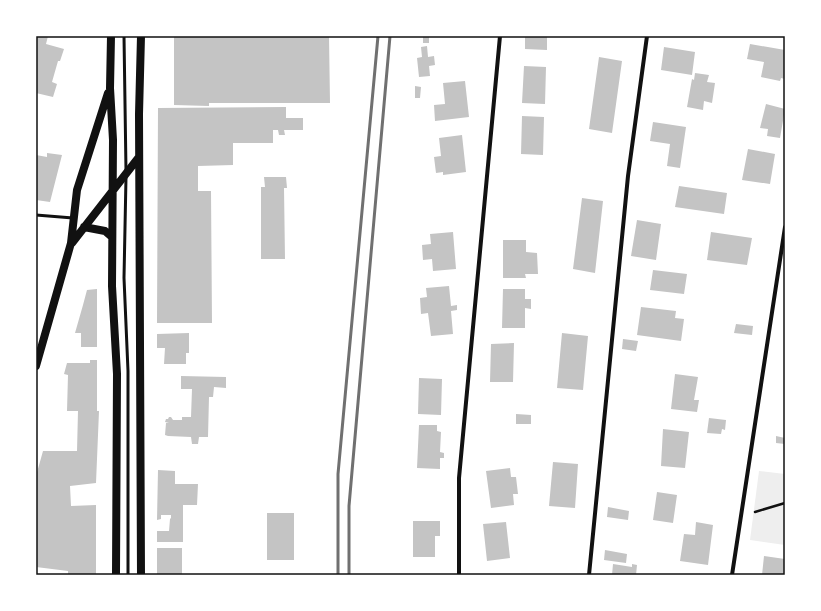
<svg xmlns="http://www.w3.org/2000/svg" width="821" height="611" font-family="'Zilla Slab',serif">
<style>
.green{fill:#eee}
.building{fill:#c4c4c4}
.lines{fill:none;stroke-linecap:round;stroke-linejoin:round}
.path{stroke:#111;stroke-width:2.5}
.service{stroke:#111;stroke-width:3}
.minor{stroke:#111;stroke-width:4}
.secondary{stroke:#111;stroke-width:8}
.rail{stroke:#707070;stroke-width:3}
.neatline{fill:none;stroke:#111;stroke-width:1.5}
</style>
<rect width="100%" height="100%" fill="#fff"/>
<path class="green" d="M 759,471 L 785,474 L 785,545 L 750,540 Z"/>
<path class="building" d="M 36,36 L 48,36 L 46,44 L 64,49 L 60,61 L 58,61 L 52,82 L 57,84 L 53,97 L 36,93 Z
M 174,36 L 329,36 L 330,103 L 209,103 L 209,106 L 174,105 Z
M 423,36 L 429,36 L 429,43 L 423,43 Z
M 525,36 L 547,36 L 547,50 L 525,49 Z
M 750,44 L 785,50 L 785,79 L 781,78 L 780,81 L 761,77 L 764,62 L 747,59 Z
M 427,46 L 428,57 L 434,56 L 435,65 L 429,66 L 430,76 L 419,77 L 417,58 L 422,57 L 421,47 Z
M 664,47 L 695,52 L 692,75 L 661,70 Z
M 599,57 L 622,61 L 612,133 L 589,129 Z
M 524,66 L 546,67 L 545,104 L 522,103 Z
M 695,73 L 709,75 L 707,82 L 715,83 L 712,103 L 704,101 L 703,110 L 687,107 L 692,79 L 694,80 Z
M 465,81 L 469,117 L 435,121 L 434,105 L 445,104 L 443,83 Z
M 415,86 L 421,87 L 420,98 L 415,98 Z
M 766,104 L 785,109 L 780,138 L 767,136 L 768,129 L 760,128 Z
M 286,107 L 286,118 L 303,118 L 303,130 L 284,130 L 285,135 L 279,135 L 278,130 L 273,130 L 273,143 L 233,143 L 233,165 L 198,166 L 198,191 L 211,191 L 212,323 L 157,323 L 158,108 Z
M 522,116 L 544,117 L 543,155 L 521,154 Z
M 653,122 L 686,127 L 680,168 L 667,166 L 670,144 L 650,141 Z
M 462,135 L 466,172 L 443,175 L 443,172 L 436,173 L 434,157 L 441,156 L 439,138 Z
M 748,149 L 775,154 L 770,184 L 742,180 Z
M 47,153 L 62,155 L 50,202 L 36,200 L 36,155 L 47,157 Z
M 264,177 L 286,177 L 287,188 L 284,188 L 285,259 L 261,259 L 261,187 L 265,187 Z
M 679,186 L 727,193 L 724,214 L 675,207 Z
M 582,198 L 603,201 L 595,273 L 573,269 Z
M 637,220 L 661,224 L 656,260 L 631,256 Z
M 453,232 L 456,269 L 433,271 L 432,259 L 423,260 L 422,245 L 431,244 L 430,234 Z
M 711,232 L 752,238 L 747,265 L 707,260 Z
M 503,240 L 526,240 L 526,252 L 537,253 L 538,274 L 525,274 L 526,278 L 503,278 Z
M 653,270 L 687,274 L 684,294 L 650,290 Z
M 449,286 L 451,306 L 457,305 L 457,310 L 451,311 L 453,334 L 431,336 L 428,313 L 421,314 L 420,298 L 427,297 L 426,288 Z
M 97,289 L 97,347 L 81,347 L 81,333 L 75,333 L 83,305 L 87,290 Z
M 503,289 L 525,289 L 525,299 L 531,299 L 531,309 L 525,308 L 525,328 L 502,328 Z
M 641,307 L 676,311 L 675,318 L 684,319 L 681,341 L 637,335 Z
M 736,324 L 753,326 L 752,335 L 734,333 Z
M 189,333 L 189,353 L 186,353 L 186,364 L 164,364 L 165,348 L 157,348 L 157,334 Z
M 562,333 L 588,336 L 583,390 L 557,388 Z
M 623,339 L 638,341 L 636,351 L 622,349 Z
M 514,343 L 513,382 L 490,382 L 491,344 Z
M 90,360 L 97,360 L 97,411 L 99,411 L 96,483 L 70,486 L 71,506 L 96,505 L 96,575 L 68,575 L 68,571 L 36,567 L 36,476 L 43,451 L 77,451 L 78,411 L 67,411 L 68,375 L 64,374 L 67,363 L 90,363 Z
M 675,374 L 698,377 L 694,400 L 699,400 L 697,412 L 671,409 Z
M 181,376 L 226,377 L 226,388 L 214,387 L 213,397 L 209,397 L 208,437 L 199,437 L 198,444 L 192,444 L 191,437 L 168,436 L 165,435 L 166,423 L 169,423 L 165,422 L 166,419 L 168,419 L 169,417 L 171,417 L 173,420 L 182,420 L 182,417 L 191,417 L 192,389 L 181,389 Z
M 419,378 L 442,379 L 441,415 L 418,414 Z
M 516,414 L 531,415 L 531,424 L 516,424 Z
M 709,418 L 726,420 L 725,430 L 722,429 L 721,434 L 707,433 Z
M 419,425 L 437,425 L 437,431 L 441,432 L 440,452 L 444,453 L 444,458 L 440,458 L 440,469 L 417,468 Z
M 663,429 L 689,432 L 685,468 L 661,466 Z
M 776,436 L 785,438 L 785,444 L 776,443 Z
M 553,462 L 578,464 L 575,508 L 549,506 Z
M 510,468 L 511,477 L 516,477 L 518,494 L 513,494 L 514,505 L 491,508 L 486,471 Z
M 158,470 L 175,471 L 175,484 L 198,484 L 197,505 L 183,505 L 183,542 L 157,542 L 157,531 L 169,531 L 170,519 L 171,518 L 171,515 L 161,515 L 161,519 L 157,520 Z
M 657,492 L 677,495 L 673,523 L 653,520 Z
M 608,507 L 629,511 L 628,520 L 607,517 Z
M 267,513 L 294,513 L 294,560 L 267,560 Z
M 413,521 L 440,521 L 440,536 L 435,536 L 435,557 L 413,557 Z
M 506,522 L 510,558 L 487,561 L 483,524 Z
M 696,522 L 713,525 L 708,565 L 680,561 L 684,534 L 695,535 Z
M 157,548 L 182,548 L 182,575 L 157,575 Z
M 605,550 L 627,554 L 626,563 L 604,560 Z
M 764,556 L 785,559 L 785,575 L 762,575 Z
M 613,564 L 632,567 L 632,564 L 637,565 L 636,575 L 612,575 Z"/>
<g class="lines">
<path class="path" d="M 755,512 L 785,503"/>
<path class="service" d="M 124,36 L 126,171
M 126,177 L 124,278 L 128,371 L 128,575
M 36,215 L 73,218"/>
<path class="minor" d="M 459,575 L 459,478 L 500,36
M 589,575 L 628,176 L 647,36
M 732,575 L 785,227"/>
<path class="secondary" d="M 111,36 L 110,88 L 113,140 L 112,286 L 117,374 L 116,575
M 84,227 L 105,231 L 112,237
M 72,243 L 139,157
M 36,366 L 71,243 L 77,190 L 108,93
M 141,575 L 139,114 L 141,36"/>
<path class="rail" d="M 338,575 L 338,474 L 378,36
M 349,575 L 349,506 L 390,36"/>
</g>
<rect width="821" height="611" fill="none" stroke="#ffffff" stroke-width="74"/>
<rect x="37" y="37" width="747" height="537" class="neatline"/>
</svg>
